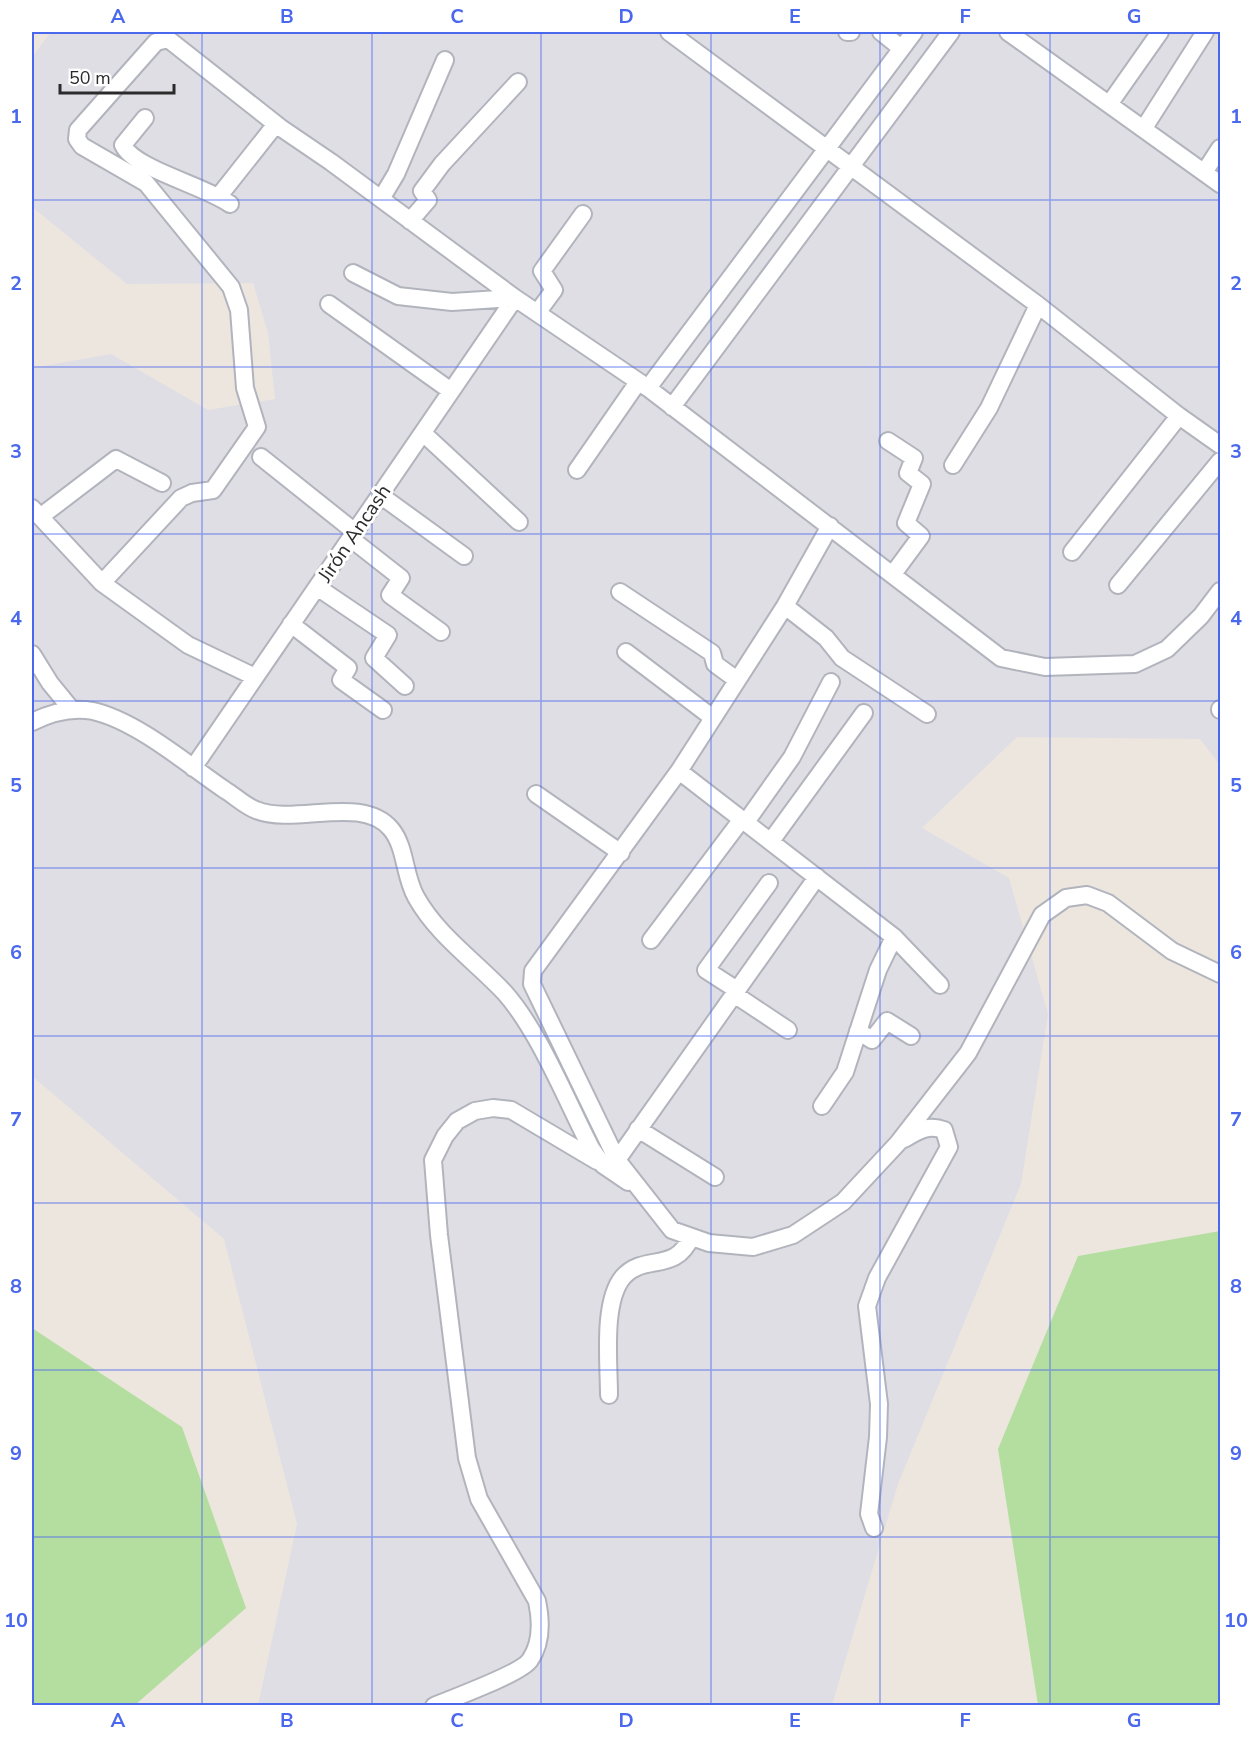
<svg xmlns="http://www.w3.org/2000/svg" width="1252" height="1737" font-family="'Nunito Sans',sans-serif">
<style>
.industrial{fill:#e0dee5}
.green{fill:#b4de9f}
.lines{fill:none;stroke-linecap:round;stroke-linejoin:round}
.minor-casing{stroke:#b2b4bd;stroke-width:20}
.minor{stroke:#fff;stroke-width:16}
.grid{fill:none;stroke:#4a68ed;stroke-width:1.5;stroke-opacity:0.55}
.labels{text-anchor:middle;stroke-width:6;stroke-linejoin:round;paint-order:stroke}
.street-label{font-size:20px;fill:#2b2b2b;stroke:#fff}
.neatline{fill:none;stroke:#4a68ed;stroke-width:2}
.grid-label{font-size:20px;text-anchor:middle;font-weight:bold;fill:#4a68ed}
</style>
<rect width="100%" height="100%" fill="#ece6de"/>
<path class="industrial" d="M 51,32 L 1220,32 L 1220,765 L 1200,739 L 1017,737 L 922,828 L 1009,878 L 1048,1014 L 1021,1184 L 898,1484 L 832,1705 L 258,1705 L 297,1524 L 224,1239 L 32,1076 L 32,368 L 111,354 L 208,410 L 275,399 L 268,333 L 253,283 L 127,284 L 32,207 L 32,57 Z"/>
<path class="green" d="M 1220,1231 L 1220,1705 L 1038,1705 L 998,1449 L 1078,1256 Z
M 32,1328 L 182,1427 L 246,1608 L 135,1705 L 32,1705 Z"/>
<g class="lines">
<defs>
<path id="minor" d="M 669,32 L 1038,305 L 1179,416 L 1220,445
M 847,32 L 851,32
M 881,32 L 901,48
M 1008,32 L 1220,184
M 1110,103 L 1160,32
M 145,118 L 123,145 C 134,169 203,185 230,204
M 1144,128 L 1205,32
M 1205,171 L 1220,148
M 219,196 L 276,124
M 381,199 L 396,174 L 445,60
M 410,221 L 428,200 L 422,191 L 442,164 L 518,82
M 353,273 L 398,296 L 452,302 L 515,298
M 329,304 L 451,391
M 537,313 L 554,290 L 542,271 L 583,214
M 648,388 L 914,32
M 672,407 L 951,32
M 423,433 L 519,522
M 888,441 L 914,458 L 908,473 L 922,484 L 906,523 L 921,536 L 893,574
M 261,457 L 355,532
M 953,465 L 989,408 L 1038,305
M 577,470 L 638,382
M 380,495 L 464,556
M 32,508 L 102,583 L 188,645 L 255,677
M 40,517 L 116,459 L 162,483
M 830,526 L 785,606 L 679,771 L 533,971 L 532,984 L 617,1160 L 672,1230 L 709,1243 L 753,1247 L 793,1235 L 843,1202 L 898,1143 L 968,1053 L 1042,915 L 1066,898 L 1087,895 L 1108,903 L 1172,951 L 1220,974
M 350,538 L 401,578 L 390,595 L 441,632
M 1072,552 L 1179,416
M 102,583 L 181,498 L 192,493 L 213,490 L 257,427 L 245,388 L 239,310 L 231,287 L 146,183 L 82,146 L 77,139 L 78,130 L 156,42 L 168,39 L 281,128 L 331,162 L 515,298 L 648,388 L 1001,658 L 1045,667 L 1135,664 L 1167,649 L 1201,616 L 1220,591
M 1118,585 L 1220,461
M 317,587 L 388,635 L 374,658 L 405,686
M 620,592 L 712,653 L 715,664 L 737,680
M 785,606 L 826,638 L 842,658 L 927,714
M 291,624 L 348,668 L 341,680 L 383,710
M 626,652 L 713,718
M 32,654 L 50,683 L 72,710
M 1220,710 L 1220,709
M 32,722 C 50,713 72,707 93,711 C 137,721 188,765 225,790 C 235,796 245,806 256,810 C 295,826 362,794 391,829 C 406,847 404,876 416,897 C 437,935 475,961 505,993 C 540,1033 566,1100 591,1148 L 603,1165 L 628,1182
M 193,768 L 515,298
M 679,771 L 894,937 L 940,985
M 536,794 L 621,853
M 746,822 L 792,757 L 831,682
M 771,841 L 864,713
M 651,940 L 742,819
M 737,990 L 706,970 L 769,883
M 734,994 L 788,1030
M 858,1031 L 872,1040 L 887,1021 L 911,1036
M 822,1106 L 845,1072 L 878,970 L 894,937
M 638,1129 L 715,1177
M 617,1160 L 817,877
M 609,1395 C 609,1363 602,1302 623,1277 C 644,1253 675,1274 691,1237
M 874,1528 L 869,1514 L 878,1437 L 879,1404 L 867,1306 L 877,1278 L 949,1147 L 944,1130 C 928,1124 918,1131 904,1139
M 434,1706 C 453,1698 522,1673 530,1660 C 542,1643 541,1620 537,1601 L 479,1499 L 467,1458 L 439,1235 L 433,1160 L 445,1136 L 457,1121 L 475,1111 L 493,1108 L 511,1110 L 597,1161"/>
</defs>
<use href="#minor" class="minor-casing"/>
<use href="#minor" class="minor"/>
</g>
<path class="grid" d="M 202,32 L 202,1706M 372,32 L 372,1706M 541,32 L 541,1706M 711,32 L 711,1706M 880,32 L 880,1706M 1050,32 L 1050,1706M 32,200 L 1220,200M 32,367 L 1220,367M 32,534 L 1220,534M 32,701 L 1220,701M 32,868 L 1220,868M 32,1036 L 1220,1036M 32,1203 L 1220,1203M 32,1370 L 1220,1370M 32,1537 L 1220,1537"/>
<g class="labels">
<g class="street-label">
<text transform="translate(354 533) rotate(-56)" y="7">Jirón Ancash</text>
</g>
</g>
<rect width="1252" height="1737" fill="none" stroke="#ffffff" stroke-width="66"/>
<path d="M60 84v9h114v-9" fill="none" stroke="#2b2b2b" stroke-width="3"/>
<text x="69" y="84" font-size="18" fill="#2b2b2b" stroke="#ffffff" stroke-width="4.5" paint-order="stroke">50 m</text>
<rect x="33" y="33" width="1186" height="1671" class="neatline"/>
<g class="grid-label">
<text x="118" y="23">A</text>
<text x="287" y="23">B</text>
<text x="457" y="23">C</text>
<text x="626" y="23">D</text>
<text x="795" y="23">E</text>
<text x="965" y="23">F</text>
<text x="1134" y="23">G</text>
<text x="16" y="123">1</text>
<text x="1236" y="123">1</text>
<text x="16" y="290">2</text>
<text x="1236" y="290">2</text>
<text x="16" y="458">3</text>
<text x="1236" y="458">3</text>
<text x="16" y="625">4</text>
<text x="1236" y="625">4</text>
<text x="16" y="792">5</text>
<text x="1236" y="792">5</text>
<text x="16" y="959">6</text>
<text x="1236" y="959">6</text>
<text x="16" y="1126">7</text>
<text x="1236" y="1126">7</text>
<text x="16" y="1293">8</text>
<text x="1236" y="1293">8</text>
<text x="16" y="1460">9</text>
<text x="1236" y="1460">9</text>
<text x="16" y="1627">10</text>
<text x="1236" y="1627">10</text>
<text x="118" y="1727">A</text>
<text x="287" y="1727">B</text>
<text x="457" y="1727">C</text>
<text x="626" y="1727">D</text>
<text x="795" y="1727">E</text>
<text x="965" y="1727">F</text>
<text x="1134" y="1727">G</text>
</g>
</svg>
